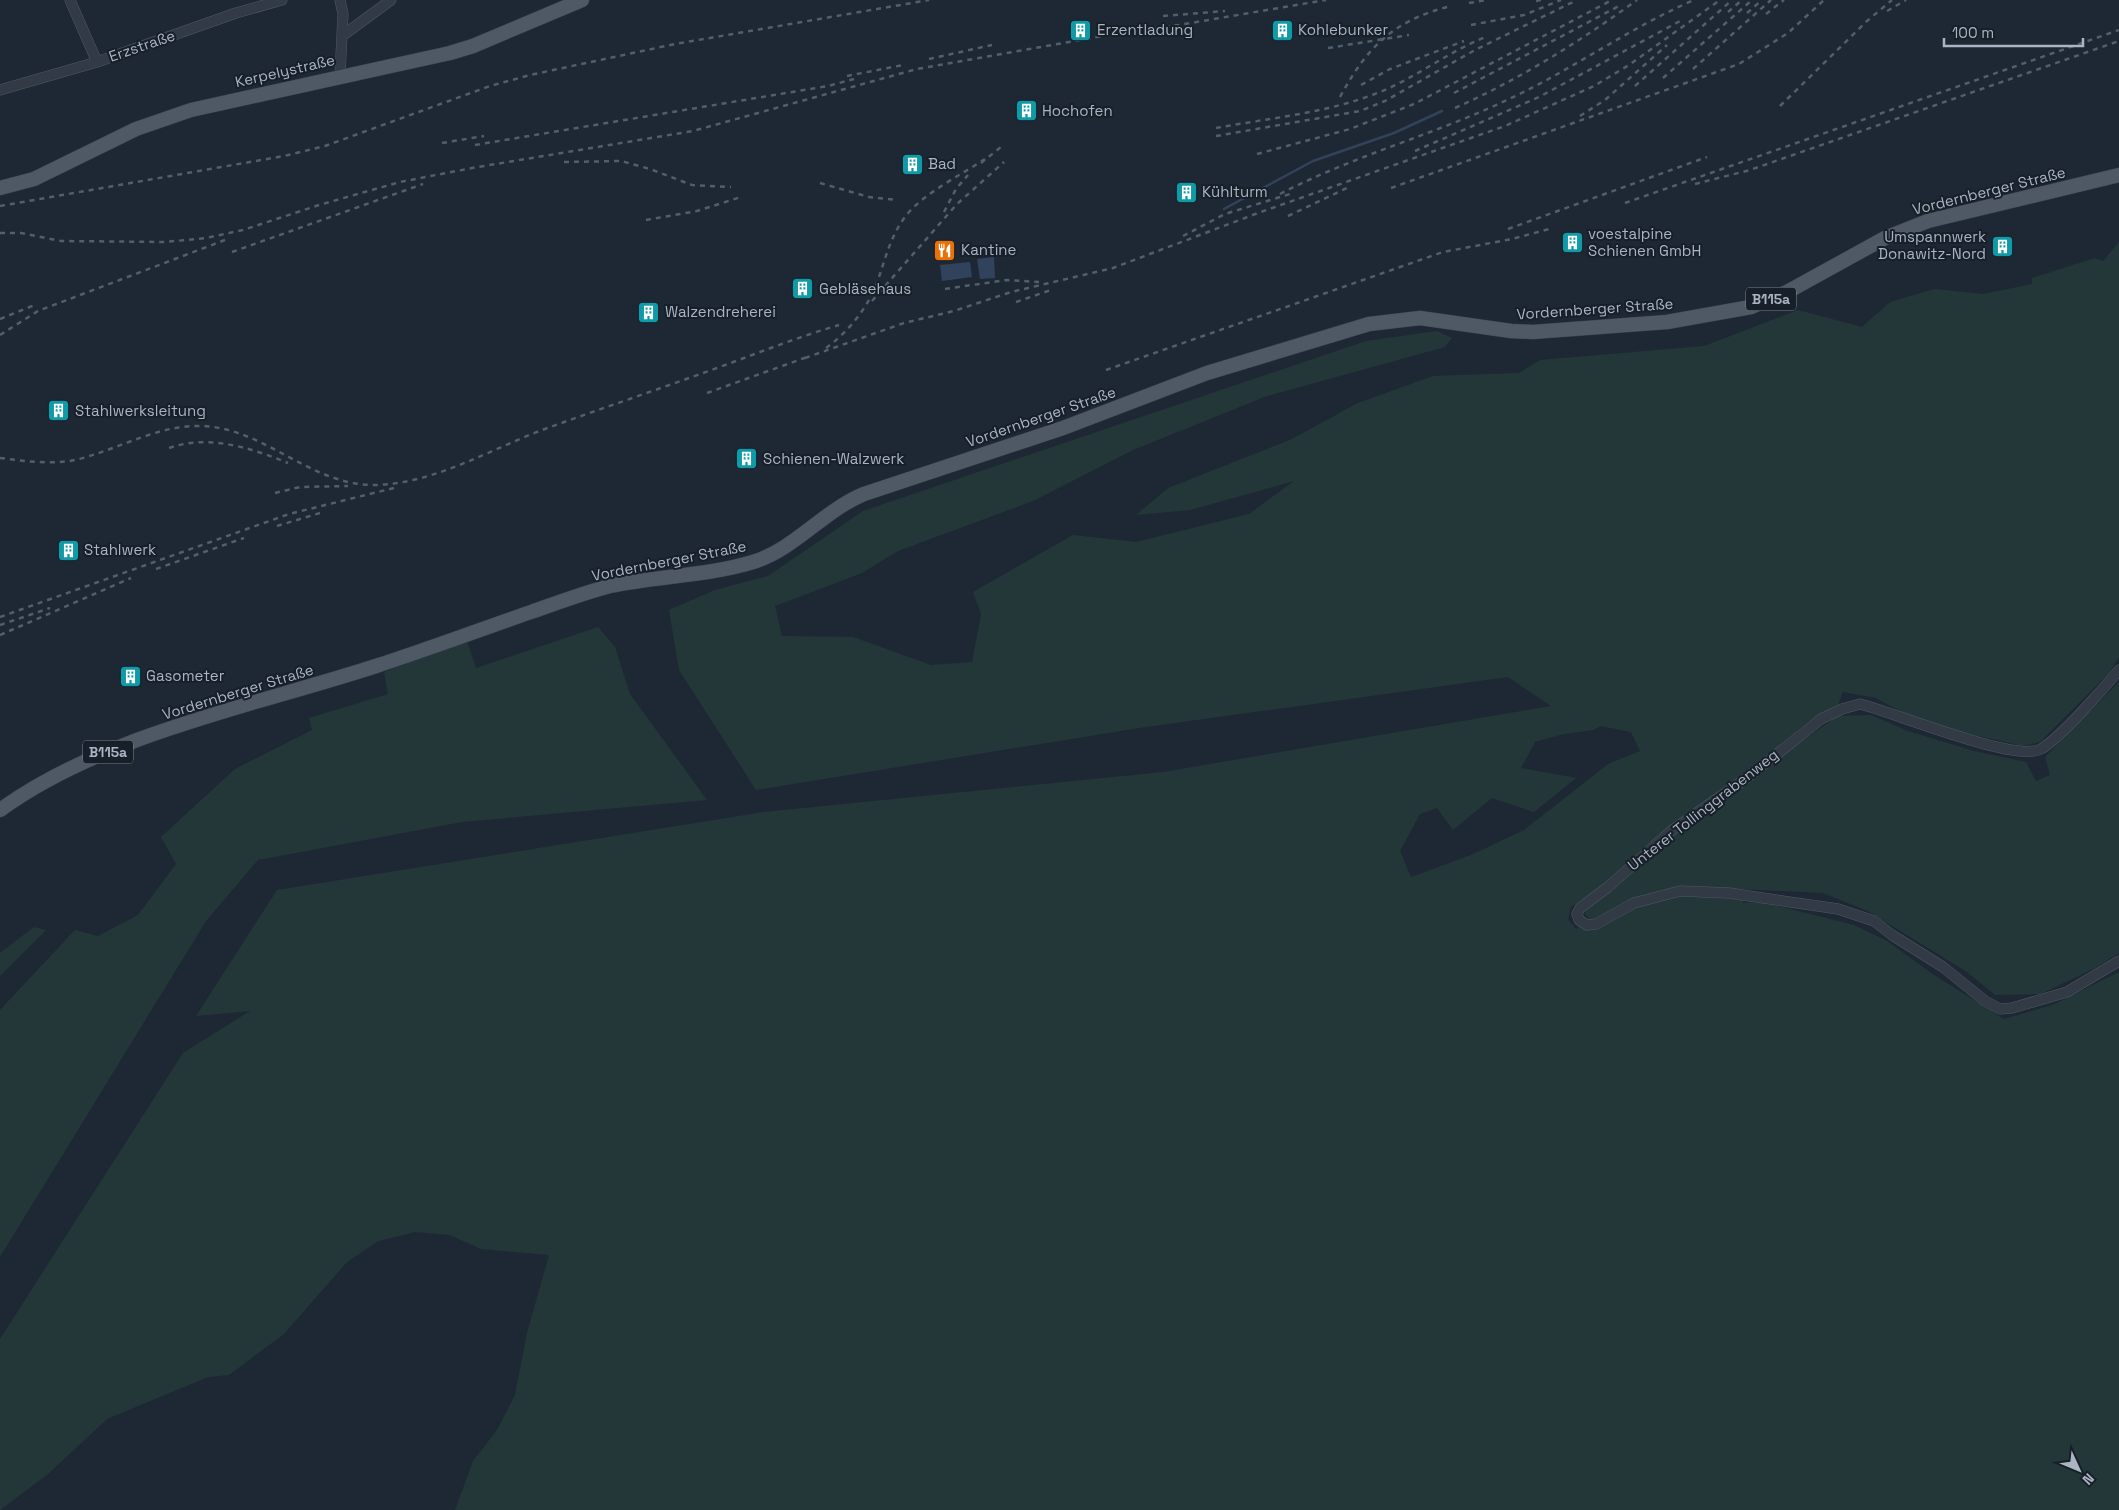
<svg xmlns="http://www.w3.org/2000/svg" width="2119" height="1510" font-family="'Space Grotesk',sans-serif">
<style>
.green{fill:#233738;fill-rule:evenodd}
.water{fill:#31435c}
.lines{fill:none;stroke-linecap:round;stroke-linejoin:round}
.stream{stroke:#31435c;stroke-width:2.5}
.minor-casing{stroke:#4f5764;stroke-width:11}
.major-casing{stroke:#3b434f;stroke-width:15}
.minor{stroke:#323a45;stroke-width:10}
.major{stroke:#4f5966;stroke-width:14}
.rail{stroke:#535e6d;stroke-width:2.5;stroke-dasharray:5 5;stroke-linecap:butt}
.labels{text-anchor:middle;stroke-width:4;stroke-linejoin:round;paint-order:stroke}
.shield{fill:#171f29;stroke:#7f8795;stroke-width:1}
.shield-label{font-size:14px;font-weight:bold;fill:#abb4c3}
.poi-label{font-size:15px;fill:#abb4c3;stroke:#171f29;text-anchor:start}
.street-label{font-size:15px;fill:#abb4c3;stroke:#171f29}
</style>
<rect width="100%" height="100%" fill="#1e2834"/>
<path class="green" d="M 2119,242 L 2119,657 L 2109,673 L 2040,742 L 2023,746 L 1949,729 L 1909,716 L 1876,698 L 1843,692 L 1838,705 L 1809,721 L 1726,789 L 1697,807 L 1642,849 L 1603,885 L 1571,907 L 1568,919 L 1576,929 L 1581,925 L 1642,903 L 1687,895 L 1743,897 L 1743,903 L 1762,902 L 1854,925 L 1887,941 L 1934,975 L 2004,1019 L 2055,1004 L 2119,972 L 2119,1510 L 455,1510 L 473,1461 L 497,1430 L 515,1395 L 527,1333 L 549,1255 L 481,1249 L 450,1235 L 415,1232 L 378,1241 L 347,1262 L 284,1334 L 229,1375 L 208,1377 L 107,1419 L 48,1474 L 0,1510 L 0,1339 L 183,1053 L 250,1011 L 196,1016 L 277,890 L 764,812 L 1163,772 L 1551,706 L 1508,677 L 1139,728 L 756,790 L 679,670 L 669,610 L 715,590 L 768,576 L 863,511 L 1366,341 L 1437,331 L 1452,338 L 1445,347 L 1267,396 L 1133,450 L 1033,501 L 898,551 L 862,573 L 775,606 L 782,636 L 853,637 L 931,665 L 972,662 L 981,614 L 973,592 L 1073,535 L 1136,542 L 1249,514 L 1294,481 L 1190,510 L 1136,515 L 1168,488 L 1290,440 L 1358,403 L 1433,376 L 1519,373 L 1540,360 L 1704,346 L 1798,310 L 1862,327 L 1890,302 L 1934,289 L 1983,294 L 2032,284 L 2032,278 L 2095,258 L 2103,261 ZM 1601,726 L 1631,732 L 1640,751 L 1608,764 L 1524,830 L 1471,855 L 1411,877 L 1400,851 L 1420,814 L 1437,808 L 1453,830 L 1492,798 L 1534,812 L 1576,778 L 1521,768 L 1535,742 L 1564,734 L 1593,730 Z
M 598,627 L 615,647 L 630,694 L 707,800 L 462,822 L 258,860 L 206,921 L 0,1257 L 0,1010 L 75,930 L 98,936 L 138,915 L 176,864 L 161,837 L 235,769 L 312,730 L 309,718 L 388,694 L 384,672 L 467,641 L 476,668 Z
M 2119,682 L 2119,953 L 2097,967 L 2041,994 L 1995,995 L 1967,972 L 1868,911 L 1823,893 L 1696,887 L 1598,918 L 1590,919 L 1585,914 L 1585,908 L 1635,865 L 1792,744 L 1796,745 L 1838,716 L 1871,715 L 1908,731 L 1974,751 L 2026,762 L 2036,781 L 2050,775 L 2045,757 Z
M 34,927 L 46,930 L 0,976 L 0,953 Z"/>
<path class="water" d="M 994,257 L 995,278 L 980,279 L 977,259 Z
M 970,262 L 972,277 L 942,281 L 940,265 Z"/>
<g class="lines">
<path class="stream" d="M 1224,209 L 1313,161 L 1394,133 L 1442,111"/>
<defs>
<path id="minor" d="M 70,0 L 97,62
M 342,36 L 391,0
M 340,76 L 343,14 L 340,0
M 0,90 L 97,62 L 236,13 L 282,0
M 2119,670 C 2104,688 2060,738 2041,749 C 2015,763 1893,712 1860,704 L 1842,709 L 1821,719 L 1748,777 L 1671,831 L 1608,887 L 1580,908 L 1577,914 L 1579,920 L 1587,925 L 1596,924 L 1634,903 L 1680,891 L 1729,893 L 1838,909 L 1874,921 L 1892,935 L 1943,967 L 1985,1001 L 2000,1009 L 2012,1008 L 2067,992 L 2119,961"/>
<path id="major" d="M 0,188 L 34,179 L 136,129 L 191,110 L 450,53 L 473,46 L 582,0
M 0,810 C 105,734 253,706 376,666 C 428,649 479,630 531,612 C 557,603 583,593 610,586 C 657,576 707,576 753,562 C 795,549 823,511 864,494 L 1063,428 L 1207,373 L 1369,324 L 1420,318 L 1511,331 L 1533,332 L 1667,322 L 1751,307 L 1787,292 L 1885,238 L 1928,221 L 2119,175"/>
</defs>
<use href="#minor" class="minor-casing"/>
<use href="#major" class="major-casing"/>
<use href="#minor" class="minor"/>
<use href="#major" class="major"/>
<path class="rail" d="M 1536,1 L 1541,0
M 1469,3 L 1487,0
M 1887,11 L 1906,0
M 1728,12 L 1742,0
M 1747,13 L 1762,0
M 1766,14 L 1784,0
M 1163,16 L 1225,11
M 1471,25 L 1524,15 L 1561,0
M 1328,48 L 1409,35
M 929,59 L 992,45
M 1693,69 L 1771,0
M 847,76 L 903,65
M 1663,78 L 1752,0
M 1361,85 L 1390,69 L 1464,41
M 1635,86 L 1732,0
M 1454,93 L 1619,6
M 1340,97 C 1367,47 1394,20 1451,6
M 1780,106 L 1867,21 L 1892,0
M 1455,108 C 1520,79 1579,42 1637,0
M 1580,116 L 1605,100 L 1667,45
M 1216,128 C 1270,118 1328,113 1380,92 C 1417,77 1449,51 1488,36
M 1216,136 L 1360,111 L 1385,101 L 1475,50 L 1577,0
M 442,143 L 484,136
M 475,145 L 828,86 L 854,79
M 1415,151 L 1539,97 L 1682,20
M 1257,154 L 1350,129 L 1414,104 L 1612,0
M 564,162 L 621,161 L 650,169 L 692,185 L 731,187
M 981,163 L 1001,147
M 820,183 L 869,197 L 898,200
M 1695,184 L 1750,170 L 2119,41
M 1391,188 L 1739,64 L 1788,33 L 1824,0
M 1280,194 C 1353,156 1433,135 1507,100 C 1572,70 1629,28 1694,0
M 1625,203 L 2119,30
M 0,206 L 284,156 L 325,146 L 490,86 L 530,75 L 675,44 L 929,0
M 944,212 L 956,189 L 968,175
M 1288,216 L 1349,187
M 646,220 L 697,211 L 741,197
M 1508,229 L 1707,157
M 0,233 L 21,233 L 61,241 L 165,242 L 206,238 L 243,230 L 319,205 L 400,182 L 472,168 L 693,131 L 917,69 L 1131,31 L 1179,25 L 1326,0
M 1183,236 L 1225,214 L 1290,194
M 232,252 L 423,184
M 945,289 L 1006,280 L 1039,282
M 872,301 L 957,204 L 1004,162
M 1016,302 L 1051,290
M 0,319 L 37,304
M 0,335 L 38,311 L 225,240
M 826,348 C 848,332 867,309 877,283 C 885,260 890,237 905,217 C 922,194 961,175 985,159
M 805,358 L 904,323 L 954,311 L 1011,292 L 1113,268 L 1258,213 L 1505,126 L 1594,86 L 1629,65 L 1720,0
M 1106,370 L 1443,252 L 1512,239 L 1553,228
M 707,393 L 810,356
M 169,448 C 209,434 251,448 288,463
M 0,458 C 25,461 51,465 75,460 C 118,450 158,424 203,426 C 266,429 310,485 374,485 C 433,484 487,451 542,430 C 600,409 659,389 717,368 C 758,353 798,337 839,325
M 275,493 L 300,487 L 348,486
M 277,526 L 320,513
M 156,569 L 244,538
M 0,617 L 289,514 L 394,488
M 0,625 L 50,608
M 0,635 L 131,578"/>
</g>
<defs>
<symbol id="building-square" viewBox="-11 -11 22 22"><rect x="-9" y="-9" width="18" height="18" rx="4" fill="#0f9aa8" stroke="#171f29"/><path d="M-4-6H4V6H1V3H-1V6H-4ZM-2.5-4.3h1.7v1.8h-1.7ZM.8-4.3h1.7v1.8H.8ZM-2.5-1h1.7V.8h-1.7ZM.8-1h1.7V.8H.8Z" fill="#fff"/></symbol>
<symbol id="restaurant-square" viewBox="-11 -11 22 22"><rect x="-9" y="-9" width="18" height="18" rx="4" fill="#e8710a" stroke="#171f29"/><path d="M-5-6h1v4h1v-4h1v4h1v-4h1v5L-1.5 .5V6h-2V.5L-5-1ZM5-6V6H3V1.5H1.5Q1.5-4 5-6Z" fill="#fff"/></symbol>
</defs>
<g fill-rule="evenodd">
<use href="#building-square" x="1068" y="18" width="25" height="25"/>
<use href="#building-square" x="1270" y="18" width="25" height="25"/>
<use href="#building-square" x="1014" y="98" width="25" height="25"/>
<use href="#building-square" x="900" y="152" width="25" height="25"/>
<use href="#building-square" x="1174" y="180" width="25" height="25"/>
<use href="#building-square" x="1560" y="230" width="25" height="25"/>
<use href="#building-square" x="1990" y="234" width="25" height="25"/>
<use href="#restaurant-square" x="932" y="238" width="25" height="25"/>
<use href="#building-square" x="790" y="276" width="25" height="25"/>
<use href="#building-square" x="636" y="300" width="25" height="25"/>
<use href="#building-square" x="46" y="398" width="25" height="25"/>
<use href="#building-square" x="734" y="446" width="25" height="25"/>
<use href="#building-square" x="56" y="538" width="25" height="25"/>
<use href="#building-square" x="118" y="664" width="25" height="25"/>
</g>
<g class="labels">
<g class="shield">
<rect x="1746" y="287.5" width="50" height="23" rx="4"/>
<rect x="83" y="740.5" width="50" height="23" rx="4"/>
</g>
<g class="shield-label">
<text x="1771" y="304">B115a</text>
<text x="108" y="757">B115a</text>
</g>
<g class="poi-label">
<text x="1097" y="35">Erzentladung</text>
<text x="1298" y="35">Kohlebunker</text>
<text x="1042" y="116">Hochofen</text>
<text x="928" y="169">Bad</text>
<text x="1202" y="197">Kühlturm</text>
<text x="1588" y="239">voestalpine<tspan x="1588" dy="17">Schienen GmbH</tspan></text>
<text x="1986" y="242" text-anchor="end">Umspannwerk<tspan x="1986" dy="17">Donawitz-Nord</tspan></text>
<text x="961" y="255">Kantine</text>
<text x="819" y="294">Gebläsehaus</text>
<text x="665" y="317">Walzendreherei</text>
<text x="75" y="416">Stahlwerksleitung</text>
<text x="763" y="464">Schienen-Walzwerk</text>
<text x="84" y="555">Stahlwerk</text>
<text x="146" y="681">Gasometer</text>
</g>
<g class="street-label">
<text transform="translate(142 46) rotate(-19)" y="5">Erzstraße</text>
<text transform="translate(285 71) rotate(-13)" y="5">Kerpelystraße</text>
<text transform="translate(1989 191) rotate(-14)" y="5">Vordernberger Straße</text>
<text transform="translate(1595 309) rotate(-4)" y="5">Vordernberger Straße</text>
<text transform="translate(1041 417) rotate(-19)" y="5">Vordernberger Straße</text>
<text transform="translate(669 561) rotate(-11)" y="5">Vordernberger Straße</text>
<text transform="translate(238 692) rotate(-17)" y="5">Vordernberger Straße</text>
<text transform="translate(1703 810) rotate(-38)" y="5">Unterer Tollinggrabenweg</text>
</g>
</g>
<g transform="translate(2079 1470) rotate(134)" stroke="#171f29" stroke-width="4" paint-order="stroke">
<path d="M0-4L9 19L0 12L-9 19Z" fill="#abb4c3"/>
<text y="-8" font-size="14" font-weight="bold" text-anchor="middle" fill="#abb4c3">N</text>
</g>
<path d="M1944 38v8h139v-8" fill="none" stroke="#abb4c3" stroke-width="2.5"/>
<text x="1952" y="38" font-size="15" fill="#abb4c3" stroke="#171f29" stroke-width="4" paint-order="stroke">100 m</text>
</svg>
